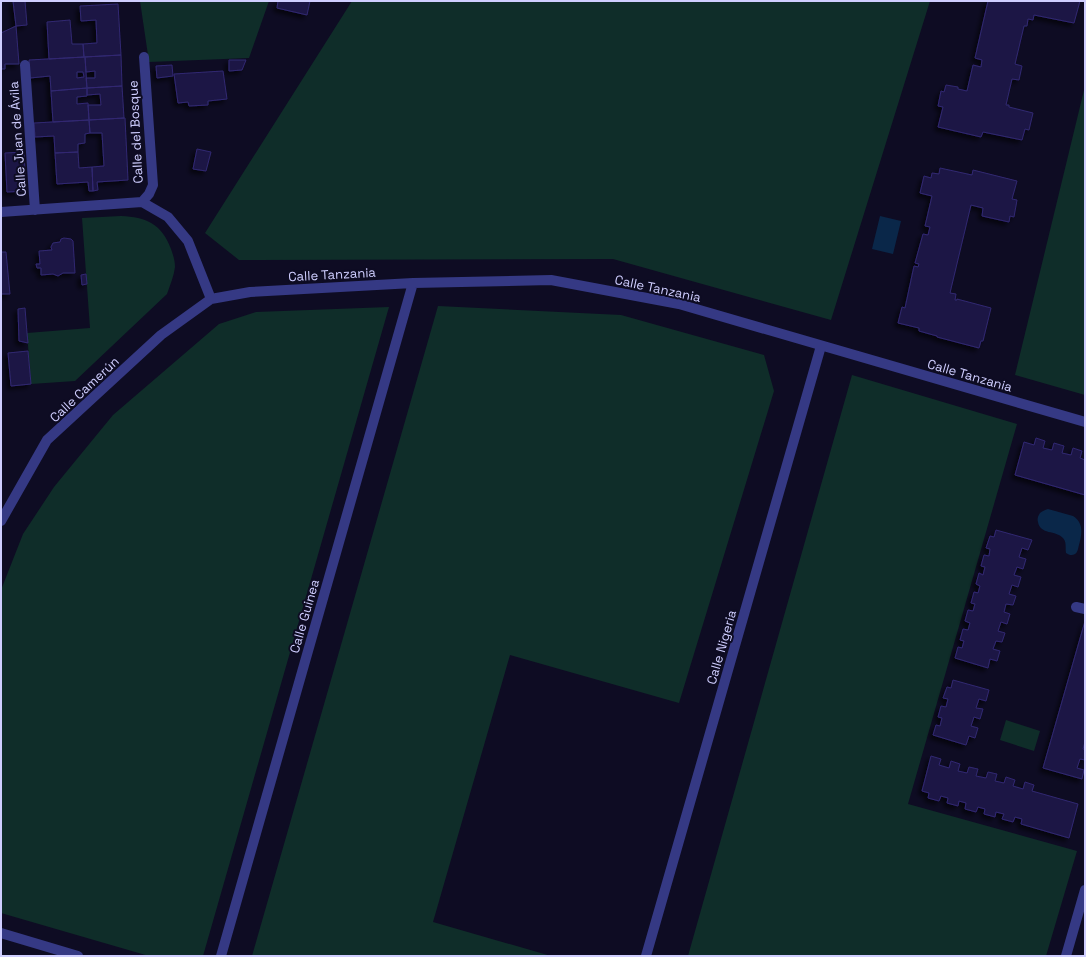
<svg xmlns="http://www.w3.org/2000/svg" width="1086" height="957" font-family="'Space Grotesk',sans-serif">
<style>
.green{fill:#0f2d29}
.water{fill:#0a2749}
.building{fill:#1d1844;stroke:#312872;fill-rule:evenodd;filter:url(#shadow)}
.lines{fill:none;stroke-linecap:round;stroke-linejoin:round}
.minor{stroke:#353984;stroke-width:10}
.labels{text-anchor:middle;stroke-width:4;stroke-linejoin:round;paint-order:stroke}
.street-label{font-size:13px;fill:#cfceff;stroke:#0e0c23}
</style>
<defs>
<filter id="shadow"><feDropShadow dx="-3.5" dy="3.5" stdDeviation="2" flood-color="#0009"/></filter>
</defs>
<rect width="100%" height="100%" fill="#0e0c23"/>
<path class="green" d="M 140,1 L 269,1 L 249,58 L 149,62 Z
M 352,1 L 930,1 L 831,320 L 613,259 L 239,260 L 205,233 Z
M 1085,86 L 1085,395 L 1015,375 Z
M 121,216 C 146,217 162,224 171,249 C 173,255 175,260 175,267 C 174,276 170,285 167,294 L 75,381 L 31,384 L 27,333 L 90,328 L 82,218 Z
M 438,306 L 621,315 L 764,355 L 774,391 L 679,703 L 510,655 L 433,922 L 551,956 L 252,956 Z
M 389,307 L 203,956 L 149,956 L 1,913 L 1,590 L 23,534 L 54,487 L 113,415 L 219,324 L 256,312 Z
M 852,375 L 1017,424 L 908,804 L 1077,851 L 1046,956 L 688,956 Z
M 1006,720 L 1040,731 L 1034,751 L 1000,740 Z"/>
<path class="water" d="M 880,216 L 901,221 L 893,254 L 872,249 Z
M 1048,509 L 1073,516 C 1084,523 1082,534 1079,545 C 1078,548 1078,552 1075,554 C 1072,556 1069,555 1066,553 C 1065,548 1067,542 1063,538 C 1056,530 1040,535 1038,522 C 1037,519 1038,516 1040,513 C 1042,511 1045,510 1048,509 Z"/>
<path class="building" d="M 13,1 L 25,1 L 27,25 L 16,26 Z
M 278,1 L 310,1 L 307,15 L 277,8 Z
M 988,1 L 1080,1 L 1074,23 L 1034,15 L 1033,20 L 1028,19 L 1027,26 L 1024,26 L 1015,64 L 1022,66 L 1019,80 L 1012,79 L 1006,105 L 1009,105 L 1009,107 L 1033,113 L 1029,130 L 1025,129 L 1022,140 L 983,132 L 981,137 L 938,127 L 943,107 L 938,106 L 941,91 L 944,92 L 946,85 L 958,87 L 958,89 L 967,91 L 973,65 L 981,67 L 982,60 L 975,58 Z
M 118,4 L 121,55 L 84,57 L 83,44 L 97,43 L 96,20 L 81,21 L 80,6 Z
M 70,20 L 72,44 L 83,44 L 84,57 L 49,59 L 47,22 Z
M 16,26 L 19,64 L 5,64 L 5,69 L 1,69 L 1,33 Z
M 121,55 L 122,86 L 87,88 L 86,78 L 95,78 L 95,71 L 86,72 L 85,57 Z
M 85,57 L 87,88 L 51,91 L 50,76 L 30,78 L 29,60 ZM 77,72 L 83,72 L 84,77 L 77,78 Z
M 229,60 L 246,60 L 242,70 L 229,71 Z
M 172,65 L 173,76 L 157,78 L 156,66 Z
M 223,71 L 227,99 L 208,101 L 208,105 L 189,106 L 188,102 L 178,103 L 174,74 Z
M 122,86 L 124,118 L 89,120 L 88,105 L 101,105 L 100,94 L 87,95 L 87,88 Z
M 87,88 L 87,96 L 77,97 L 77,104 L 88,103 L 89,120 L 53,122 L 51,91 Z
M 125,118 L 128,180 L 97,182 L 98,190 L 93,191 L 92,167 L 104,166 L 102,133 L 90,133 L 89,120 Z
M 89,120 L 90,133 L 85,134 L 85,143 L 78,144 L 78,152 L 55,153 L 54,136 L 35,137 L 34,123 Z
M 197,149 L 211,152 L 206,171 L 193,169 Z
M 24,152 L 26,191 L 7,192 L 5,153 Z
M 78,152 L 79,168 L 92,167 L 93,191 L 89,191 L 88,182 L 57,184 L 55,153 Z
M 940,168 L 972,175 L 973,170 L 1017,181 L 1012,199 L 1017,200 L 1014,217 L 1010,216 L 1009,222 L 982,216 L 983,208 L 971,205 L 950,293 L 956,294 L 955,300 L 957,300 L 957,299 L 991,308 L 983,341 L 981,341 L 979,348 L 937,337 L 937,336 L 919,331 L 919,328 L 898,323 L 902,307 L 905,308 L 914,266 L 918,267 L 919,264 L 915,263 L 923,234 L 928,235 L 930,227 L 925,226 L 932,196 L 920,193 L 924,176 L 931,178 L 932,173 L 939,174 Z
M 64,238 L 71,239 L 73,241 L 75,273 L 63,273 L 58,276 L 53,274 L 41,275 L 41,268 L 37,268 L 36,264 L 40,264 L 39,251 L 52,250 L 51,247 L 53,243 L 60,242 L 61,239 Z
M 1,252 L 6,252 L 10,294 L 1,294 Z
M 86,274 L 87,284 L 82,285 L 81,275 Z
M 25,308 L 27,333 L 28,343 L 19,341 L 18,309 Z
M 28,351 L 31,384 L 11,386 L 8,353 Z
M 1036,438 L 1045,441 L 1043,448 L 1052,450 L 1054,443 L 1064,446 L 1062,453 L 1071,455 L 1073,448 L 1082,451 L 1080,458 L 1085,460 L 1085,495 L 1015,475 L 1024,442 L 1034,445 Z
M 996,530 L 1032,540 L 1028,550 L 1022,548 L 1019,557 L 1026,559 L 1023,569 L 1017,567 L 1014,575 L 1021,577 L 1018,587 L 1012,585 L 1009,594 L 1016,596 L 1013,605 L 1006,604 L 1004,612 L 1010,614 L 1007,624 L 1001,622 L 998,631 L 1005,633 L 1002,642 L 996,641 L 993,649 L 1000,651 L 997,661 L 990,659 L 988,668 L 955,658 L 958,647 L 962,648 L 964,641 L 960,640 L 963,629 L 968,630 L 970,623 L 965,621 L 968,610 L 973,611 L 975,604 L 971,603 L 974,592 L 978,593 L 980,586 L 976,584 L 979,573 L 983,575 L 985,567 L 981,566 L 984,555 L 989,556 L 990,549 L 986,548 L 990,536 L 994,537 Z
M 1085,621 L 1085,742 L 1083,749 L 1085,750 L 1085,760 L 1080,759 L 1077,768 L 1084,770 L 1082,779 L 1043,768 Z
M 953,680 L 989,690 L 986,701 L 979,699 L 976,708 L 983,709 L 980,719 L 974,717 L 971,726 L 978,728 L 975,738 L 969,736 L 966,745 L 933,735 L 936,725 L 940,726 L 942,718 L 938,717 L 941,706 L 946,707 L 948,699 L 943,698 L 947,687 L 951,688 Z
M 931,756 L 941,759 L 939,765 L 949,768 L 951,761 L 960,764 L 958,771 L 967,773 L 969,767 L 978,769 L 976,776 L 986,778 L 988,772 L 997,774 L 995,781 L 1004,783 L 1006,777 L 1015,780 L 1013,786 L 1023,789 L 1025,782 L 1034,785 L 1032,791 L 1078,804 L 1069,838 L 1021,824 L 1022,819 L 1015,817 L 1013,822 L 1002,819 L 1004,814 L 996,812 L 995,817 L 984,814 L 985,809 L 978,807 L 976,812 L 965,809 L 966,803 L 959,801 L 958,806 L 947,803 L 948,798 L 941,796 L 939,801 L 928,798 L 929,793 L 922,791 Z"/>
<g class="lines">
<path class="minor" d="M 25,65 L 35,210
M 142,202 L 149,194 L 153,185 L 144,57
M 1,212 L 142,202 L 168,217 L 188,241 L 211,299
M 1,521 L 47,440 L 161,335 L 211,299 L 250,292 L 413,283 L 551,280 L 679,304 L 1085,422
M 1076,607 L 1085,609
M 1,933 L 78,956
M 221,956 L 413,283
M 646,956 L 821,346
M 1066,956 L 1085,890"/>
</g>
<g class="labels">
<g class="street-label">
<text transform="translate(135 132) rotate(-93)" y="5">Calle del Bosque</text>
<text transform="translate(17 139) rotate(-94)" y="5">Calle Juan de Ávila</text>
<text transform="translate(332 274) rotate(-3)" y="5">Calle Tanzania</text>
<text transform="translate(658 288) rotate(12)" y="5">Calle Tanzania</text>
<text transform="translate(970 375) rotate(16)" y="5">Calle Tanzania</text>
<text transform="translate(84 389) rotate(-43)" y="5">Calle Camerún</text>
<text transform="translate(304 616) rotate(-74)" y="5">Calle Guinea</text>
<text transform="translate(721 647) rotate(-74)" y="5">Calle Nigeria</text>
</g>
</g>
<rect width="1086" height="957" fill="none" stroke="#cfceff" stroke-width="4"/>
</svg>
